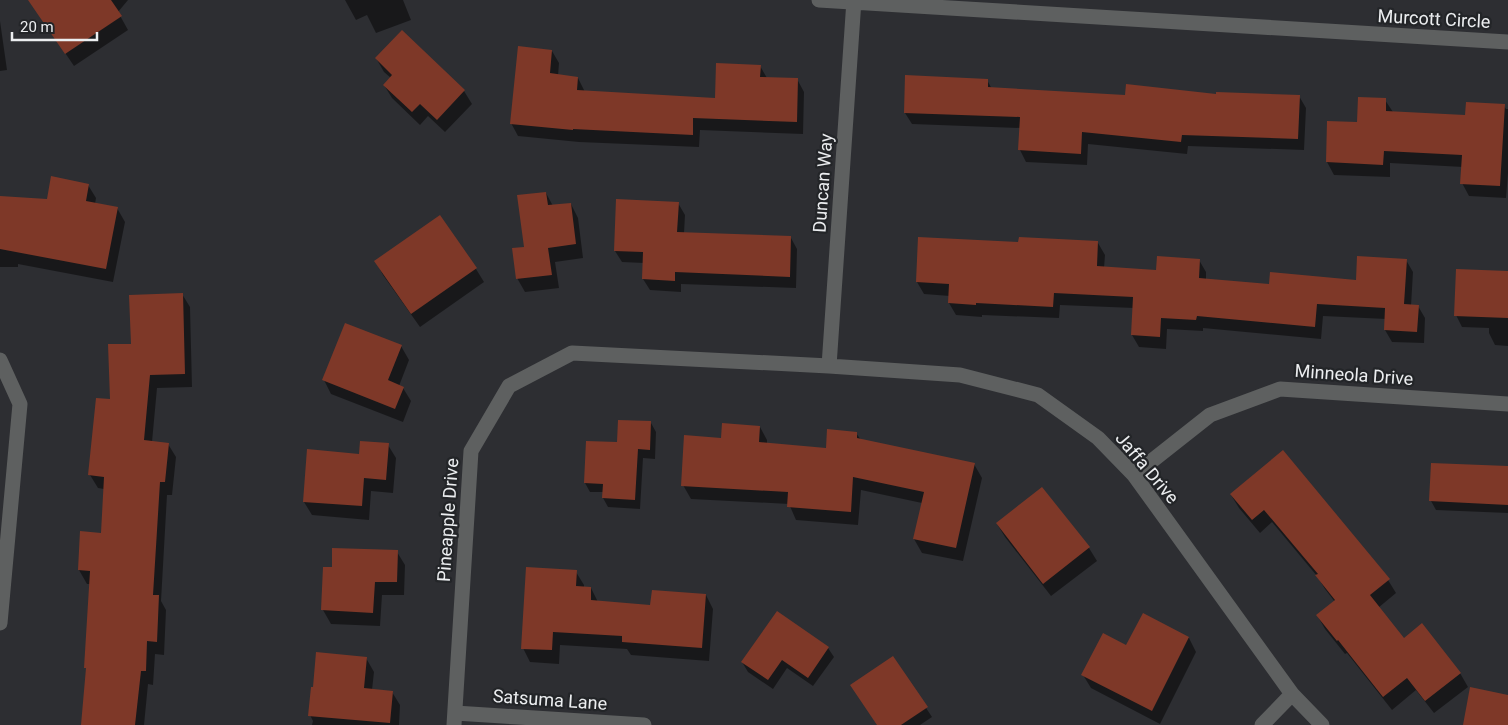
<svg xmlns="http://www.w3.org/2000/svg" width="1508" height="725" font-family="Roboto,sans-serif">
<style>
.shadow{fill:#0007}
.building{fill:#7e3828}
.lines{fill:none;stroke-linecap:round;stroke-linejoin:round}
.street{stroke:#5e6060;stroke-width:15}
.labels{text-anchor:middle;stroke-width:4.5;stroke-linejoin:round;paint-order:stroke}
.street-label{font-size:18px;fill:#eceef0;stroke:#232528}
</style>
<rect width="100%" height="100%" fill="#2d2e32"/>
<path class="shadow" d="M 43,0 L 128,0 L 118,12 L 128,30 L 74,66 L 42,19 Z
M 345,0 L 403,0 L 411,20 L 376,33 L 367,15 L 356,20 Z
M 0,21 L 7,70 L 0,71 Z
M 552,51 L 559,63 L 558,76 L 578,78 L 585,92 L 716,99 L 760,66 L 767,78 L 797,79 L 804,92 L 803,134 L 700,130 L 699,147 L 579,142 L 518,136 L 511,123 Z
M 376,58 L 464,91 L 472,104 L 445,132 L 428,116 L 420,125 L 392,98 L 384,85 L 391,78 L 384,72 Z
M 987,80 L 992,89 L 1126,96 L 1299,96 L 1306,108 L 1304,150 L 1188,146 L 1187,154 L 1088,144 L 1087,165 L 1026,162 L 1020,150 L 1021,128 L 912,124 L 905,113 Z
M 1385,100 L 1393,112 L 1466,117 L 1504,106 L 1506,109 L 1508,109 L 1508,173 L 1506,198 L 1469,196 L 1462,183 L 1463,167 L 1390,163 L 1390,177 L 1334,175 L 1327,162 L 1328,122 L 1358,124 Z
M 88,185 L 96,198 L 95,204 L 117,208 L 125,222 L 113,282 L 18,264 L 18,267 L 0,267 L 0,198 L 48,200 Z
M 546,193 L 553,206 L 571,204 L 578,218 L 583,258 L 555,262 L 559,288 L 525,292 L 517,278 L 526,248 Z
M 678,203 L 685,215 L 684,233 L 791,238 L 797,249 L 796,288 L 681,284 L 681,292 L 650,290 L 643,279 L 644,263 L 622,262 L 615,251 Z
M 439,217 L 476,269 L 484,282 L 420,327 L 383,275 L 376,262 Z
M 1020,243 L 1098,243 L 1105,255 L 1104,268 L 1157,272 L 1199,260 L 1206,272 L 1206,280 L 1270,285 L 1357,282 L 1406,260 L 1413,272 L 1411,306 L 1418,306 L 1425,318 L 1424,343 L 1392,342 L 1385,330 L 1386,319 L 1323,316 L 1321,339 L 1203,328 L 1203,331 L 1167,329 L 1166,349 L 1139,347 L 1132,335 L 1134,308 L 1060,305 L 1059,318 L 982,315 L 982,317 L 956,315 L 949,303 L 950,296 L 924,294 L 917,282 Z
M 1508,273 L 1508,346 L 1495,345 L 1489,333 L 1489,328 L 1462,327 L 1456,315 Z
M 182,294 L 190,307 L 192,387 L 157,388 L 152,442 L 168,444 L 176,457 L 172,495 L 167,495 L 161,601 L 166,610 L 164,655 L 155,654 L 153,685 L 148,684 L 144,725 L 82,725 L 87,671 L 86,668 L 91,584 L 87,584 L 79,570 L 102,534 L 104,489 L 98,488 L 90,475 L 111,401 L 133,345 Z
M 401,346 L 409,360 L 399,386 L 403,388 L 411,401 L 403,422 L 331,394 L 324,380 Z
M 651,423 L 656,432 L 655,459 L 643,458 L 640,509 L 608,507 L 603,498 L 603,492 L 590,492 L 585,483 L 618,444 Z
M 760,427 L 767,440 L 767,444 L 827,449 L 856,433 L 861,440 L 974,464 L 982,478 L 963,561 L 922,553 L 914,539 L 922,503 L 861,490 L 858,525 L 796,520 L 789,504 L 691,499 L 683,485 L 722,439 Z
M 388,445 L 396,458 L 393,493 L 371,491 L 369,520 L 312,515 L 304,502 L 360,455 Z
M 1283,452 L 1388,580 L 1396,593 L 1378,608 L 1403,640 L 1460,673 L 1468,687 L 1434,713 L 1416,690 L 1392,710 L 1347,653 L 1345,654 L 1325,629 L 1317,615 L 1335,602 L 1325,589 L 1317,576 L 1272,522 L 1260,533 L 1239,508 L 1231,495 Z
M 1508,467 L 1508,513 L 1436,510 L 1431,501 Z
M 997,524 L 1089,548 L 1097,561 L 1051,596 L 1005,537 Z
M 397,552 L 405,565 L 404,595 L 382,595 L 380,626 L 331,624 L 323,610 L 333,569 Z
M 576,572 L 584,585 L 584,588 L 591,588 L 598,602 L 651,606 L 706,595 L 713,609 L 709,661 L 631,655 L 627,649 L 560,645 L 559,664 L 530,662 L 523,648 Z
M 1143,615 L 1189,638 L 1196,652 L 1160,724 L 1091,688 L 1083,675 L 1127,647 Z
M 828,648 L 834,657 L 813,686 L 787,668 L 773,689 L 748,672 L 742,662 Z
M 366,658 L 374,672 L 372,690 L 392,692 L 400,705 L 399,725 L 312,725 L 313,721 L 310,715 Z
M 893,658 L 932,717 L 920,725 L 877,725 Z"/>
<path class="building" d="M 28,0 L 111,0 L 122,16 L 65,54 Z
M 402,30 L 465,90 L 437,120 L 420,104 L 412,112 L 383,85 L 392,75 L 375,58 Z
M 518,46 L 552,50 L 550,73 L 578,77 L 577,90 L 715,98 L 716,63 L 761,65 L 760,77 L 798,78 L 797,122 L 693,118 L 693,135 L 573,129 L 573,130 L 510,124 Z
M 905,75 L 988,79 L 988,87 L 1125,95 L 1126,84 L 1216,94 L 1216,92 L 1300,95 L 1298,139 L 1182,135 L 1181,142 L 1082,132 L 1081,154 L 1018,150 L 1020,117 L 904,113 Z
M 1358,97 L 1386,98 L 1386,111 L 1465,115 L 1466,102 L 1505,104 L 1500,186 L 1460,184 L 1462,155 L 1384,151 L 1383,165 L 1326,162 L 1327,121 L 1357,122 Z
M 51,176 L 89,184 L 86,201 L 118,207 L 106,269 L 0,249 L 0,196 L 47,199 Z
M 546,192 L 548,205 L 571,203 L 576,244 L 548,248 L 552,275 L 516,279 L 512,248 L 524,247 L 517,195 Z
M 616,199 L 679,202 L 677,232 L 791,236 L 790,277 L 675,272 L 675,281 L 642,279 L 643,252 L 614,251 Z
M 440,215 L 477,268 L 411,314 L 374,261 Z
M 918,237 L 1018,242 L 1019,237 L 1098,241 L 1097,266 L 1156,270 L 1157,256 L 1200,259 L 1199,278 L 1269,284 L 1270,272 L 1356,280 L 1357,256 L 1407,259 L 1404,304 L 1419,305 L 1417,332 L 1384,330 L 1385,308 L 1317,304 L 1315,327 L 1197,316 L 1196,320 L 1161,318 L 1160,337 L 1131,335 L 1133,297 L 1054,293 L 1053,307 L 976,303 L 976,305 L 948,303 L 949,284 L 916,282 Z
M 1456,269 L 1508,271 L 1508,318 L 1454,316 Z
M 183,293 L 185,374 L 150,375 L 144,440 L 169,443 L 165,482 L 160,482 L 153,595 L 159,595 L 157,642 L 147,641 L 146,671 L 141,671 L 135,725 L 81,725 L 86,668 L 84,668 L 90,571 L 78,570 L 80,531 L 101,533 L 104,477 L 88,475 L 96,398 L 110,399 L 108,344 L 131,344 L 129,295 Z
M 345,323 L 402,345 L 388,380 L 404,387 L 395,409 L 322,380 Z
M 618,420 L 651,421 L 650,450 L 638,449 L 635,500 L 602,498 L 603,484 L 584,483 L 586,441 L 617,442 Z
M 722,423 L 760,426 L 759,442 L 826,448 L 827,429 L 857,432 L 857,438 L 975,463 L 956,548 L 913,539 L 924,492 L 853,477 L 851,512 L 787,507 L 788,492 L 681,486 L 684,435 L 721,438 Z
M 360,441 L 389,443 L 386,480 L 364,478 L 362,506 L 303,502 L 307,449 L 359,454 Z
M 1283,450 L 1390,579 L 1370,595 L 1404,638 L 1422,623 L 1461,673 L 1425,701 L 1407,678 L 1383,697 L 1338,640 L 1337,641 L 1316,615 L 1335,600 L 1315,575 L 1318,574 L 1264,510 L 1252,520 L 1230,494 Z
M 1431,463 L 1508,466 L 1508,505 L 1429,501 Z
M 1042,487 L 1090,547 L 1043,584 L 996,523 Z
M 332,548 L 398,550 L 397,582 L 375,582 L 373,613 L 321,610 L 323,567 L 332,567 Z
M 526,567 L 577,570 L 576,586 L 591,587 L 591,600 L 650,605 L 652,590 L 706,594 L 702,648 L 622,642 L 622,636 L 553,632 L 552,650 L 521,649 Z
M 777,611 L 829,647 L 808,678 L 782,660 L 768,680 L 741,662 Z
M 1143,613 L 1189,637 L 1152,711 L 1081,675 L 1103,633 L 1126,645 Z
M 316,652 L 367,657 L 364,688 L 393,691 L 390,723 L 308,716 L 311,687 L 313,687 Z
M 893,656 L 928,707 L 901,725 L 877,725 L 850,685 Z
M 1470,687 L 1508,695 L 1508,725 L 1463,725 Z"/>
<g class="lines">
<path class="street" d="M 819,0 L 1508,42
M 0,360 L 20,404 L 0,623
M 829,366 L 854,0
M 1134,475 L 1210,415 L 1280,389 L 1508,404
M 455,713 L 644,725
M 454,725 L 471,451 L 509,386 L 572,353 L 829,366 L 960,375 L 1038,395 L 1098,438 L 1134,475 L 1292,694 L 1322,725
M 1262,725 L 1292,694"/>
</g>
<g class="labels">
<g class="street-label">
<text transform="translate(1434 19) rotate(3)" y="6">Murcott Circle</text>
<text transform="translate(823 183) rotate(-86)" y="6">Duncan Way</text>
<text transform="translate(1354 375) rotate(4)" y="6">Minneola Drive</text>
<text transform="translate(1147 468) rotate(50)" y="6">Jaffa Drive</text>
<text transform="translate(448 520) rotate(-86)" y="6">Pineapple Drive</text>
<text transform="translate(550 700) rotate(4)" y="6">Satsuma Lane</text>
</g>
</g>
<path d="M12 32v8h85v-8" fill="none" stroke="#eceef0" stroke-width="2.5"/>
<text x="20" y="32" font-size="15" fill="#eceef0" stroke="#232528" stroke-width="4" paint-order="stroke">20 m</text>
</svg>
